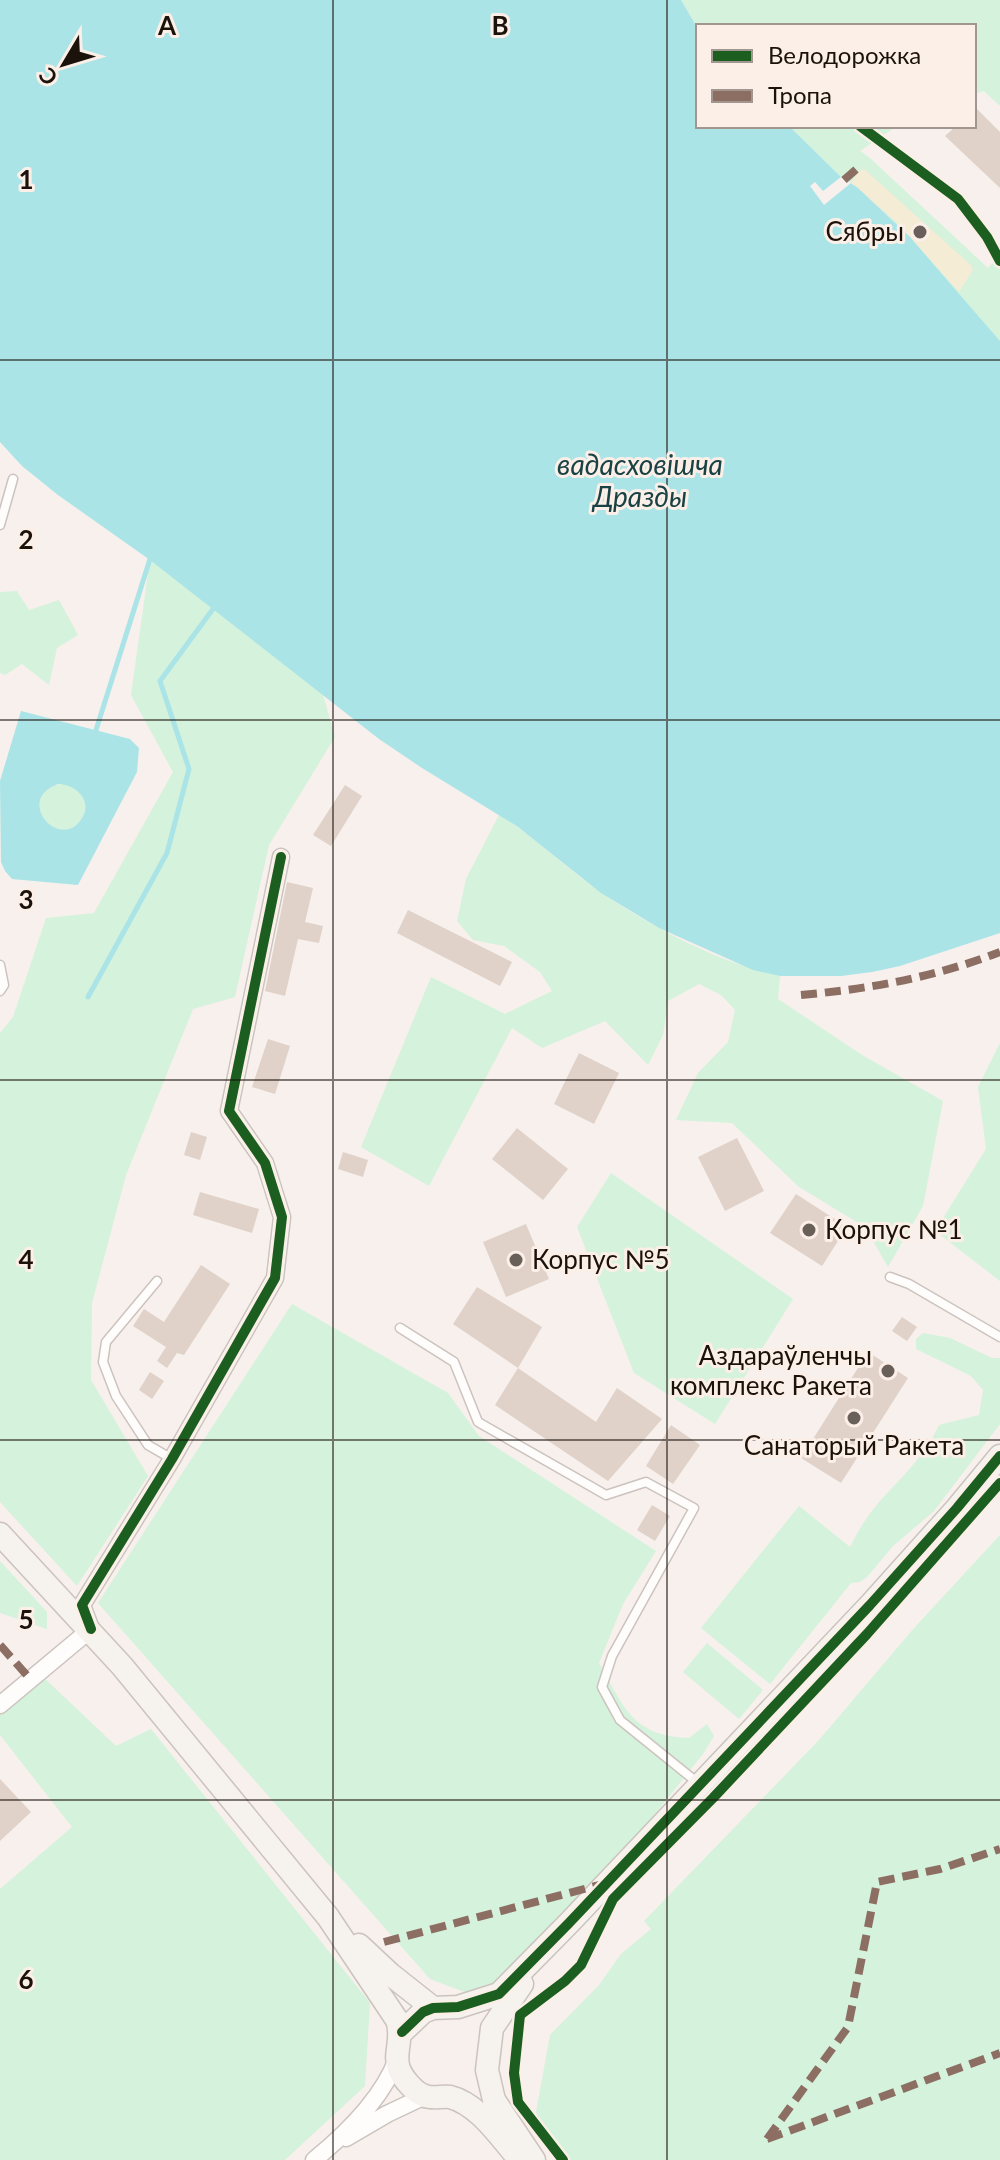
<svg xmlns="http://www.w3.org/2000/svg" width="1000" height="2160" font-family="Lato,sans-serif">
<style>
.green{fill:#d4f2dc}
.sand{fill:#f4ecd5}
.water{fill:#aae4e7;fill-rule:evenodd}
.pier{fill:#f7f0ec}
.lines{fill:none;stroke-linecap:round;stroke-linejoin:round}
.stream{stroke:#aae4e7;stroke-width:5}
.building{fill:#e0d2c9}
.lane-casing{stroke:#ccc3be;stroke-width:11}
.street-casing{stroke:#ccc3be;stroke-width:19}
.secondary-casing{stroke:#ccc3be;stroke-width:25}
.lane{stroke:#fefdfc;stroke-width:8}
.street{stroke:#fefdfc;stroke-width:16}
.secondary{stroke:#f6f2ed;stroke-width:22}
.quiet{stroke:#8d6e63;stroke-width:8;stroke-dasharray:16 8;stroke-linecap:butt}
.cycleway-casing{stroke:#fcefe8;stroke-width:15}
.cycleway{stroke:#1b5e20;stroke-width:10}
.grid{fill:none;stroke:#1c120c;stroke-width:2;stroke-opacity:0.55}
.poi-dot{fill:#69605a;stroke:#fcefe8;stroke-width:3}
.labels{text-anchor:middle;stroke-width:6;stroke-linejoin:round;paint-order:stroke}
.poi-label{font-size:26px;fill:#1c120c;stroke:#fcefe8;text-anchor:end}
.water-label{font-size:28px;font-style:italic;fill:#194245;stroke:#fcefe8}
.grid-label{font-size:26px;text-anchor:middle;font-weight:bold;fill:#1c120c;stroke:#fcefe8;stroke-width:6;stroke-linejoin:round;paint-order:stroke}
</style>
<rect width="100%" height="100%" fill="#f7f0ec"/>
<path class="green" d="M 681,0 L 1000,0 L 1000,106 L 984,91 L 974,94 L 974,26 L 698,26 L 698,29 Z
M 789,126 L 897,126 L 860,151 L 871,159 L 988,268 L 1000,255 L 1000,341 L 910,237 L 858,188 L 841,177 Z
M 150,559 L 323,695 L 335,737 L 269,845 L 235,997 L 193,1009 L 126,1175 L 92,1303 L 91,1380 L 148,1476 L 77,1586 L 0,1502 L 0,1033 L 13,1017 L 46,918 L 94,913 L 173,772 L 131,695 Z
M 17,591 L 29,610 L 59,600 L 78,635 L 57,648 L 49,685 L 22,664 L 5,675 L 0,673 L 0,592 Z
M39 807a23 23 0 1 1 46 0a23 23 0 1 1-46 0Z
M 499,815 C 536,838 567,869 602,893 C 655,929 717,962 780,976 L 778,999 L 862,1055 L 943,1101 L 923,1206 L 888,1267 L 865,1227 L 799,1187 L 732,1123 L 676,1120 L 698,1073 L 728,1042 L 735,1010 L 721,995 L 699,984 L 668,1001 L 663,1035 L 648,1065 L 605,1021 L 542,1048 L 512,1028 L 429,1186 L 361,1147 L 431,977 L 505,1014 L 552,991 L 540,972 L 504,946 L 473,940 L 457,921 L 466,879 Z
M 1000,1043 L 1000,1281 L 935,1231 L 986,1149 L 978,1087 Z
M 611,1173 L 793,1299 L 715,1424 L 634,1373 L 577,1227 Z
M 292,1304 L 448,1393 L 479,1436 L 656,1551 L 623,1604 L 599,1663 C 624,1707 632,1736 689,1738 L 707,1724 L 714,1736 L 703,1754 L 631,1844 L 491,1987 L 467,1993 L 430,1979 L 98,1603 Z
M 923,1333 L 950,1338 L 992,1358 L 1000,1358 L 1000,1424 L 934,1511 L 893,1546 L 867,1577 L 860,1582 L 851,1583 L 770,1684 L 701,1628 L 799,1506 L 850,1547 C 855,1538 860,1528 866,1519 C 890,1485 920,1466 939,1425 L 979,1415 L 983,1390 L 971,1376 L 916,1349 L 916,1339 Z
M 1000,1535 L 1000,2160 L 561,2160 L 534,2123 L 550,2035 L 599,1985 L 621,1954 L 651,1929 L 644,1921 L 819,1740 L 915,1627 Z
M 0,1561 L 47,1612 L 47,1629 L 0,1613 Z
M 707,1643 L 763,1690 L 739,1719 L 683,1672 Z
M 42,1676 L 116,1746 L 151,1729 L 370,2003 L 365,2086 L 285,2160 L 0,2160 L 0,1889 L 72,1827 L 0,1735 L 0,1707 Z"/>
<path class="sand" d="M 864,169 L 971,265 L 973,270 L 959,292 L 895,221 L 851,183 L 858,172 Z"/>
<path class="water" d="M 0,0 L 681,0 L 698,29 L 698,126 L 789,126 L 841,177 L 858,188 L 910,237 L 1000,341 L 1000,933 L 900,966 L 872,972 L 841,976 L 780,976 L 753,970 L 659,928 L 601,893 L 518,827 L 422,768 L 379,739 L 150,560 L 58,495 L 22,466 L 0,442 Z
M 21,711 L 130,739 L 139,748 L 137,772 L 78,885 L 12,879 L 5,871 L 1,862 L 0,781 ZM 58,784 C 75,784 93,800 82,818 C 61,853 13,800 58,784 Z"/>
<path class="pier" d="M 841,177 L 851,183 L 824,205 L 810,186 L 815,182 L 823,191 Z"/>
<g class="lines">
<path class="stream" d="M 96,730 L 150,559
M 88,997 L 167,853 L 189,769 L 160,681 L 213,609"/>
</g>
<path class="building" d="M 974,106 L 1000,132 L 1000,188 L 945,136 L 956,126 L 974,126 Z
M 345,785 L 362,796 L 331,846 L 313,835 Z
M 287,882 L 313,888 L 305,922 L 323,926 L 319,943 L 298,939 L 285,996 L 265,991 Z
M 408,910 L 512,962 L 500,986 L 397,933 Z
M 268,1039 L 290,1046 L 275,1094 L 252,1087 Z
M 579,1053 L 619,1073 L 594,1124 L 554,1104 Z
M 517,1128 L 568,1169 L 543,1200 L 492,1159 Z
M 191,1132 L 207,1137 L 200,1160 L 184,1155 Z
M 737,1138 L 764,1191 L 725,1211 L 698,1157 Z
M 343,1152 L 368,1160 L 363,1177 L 338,1169 Z
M 200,1192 L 259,1209 L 252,1233 L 193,1215 Z
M 796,1194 L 847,1227 L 822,1266 L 770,1233 Z
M 526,1224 L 549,1279 L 506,1297 L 483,1242 Z
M 201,1265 L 230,1284 L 184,1355 L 177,1353 L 167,1368 L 157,1361 L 166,1347 L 133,1326 L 144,1309 L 164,1322 Z
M 477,1287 L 542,1327 L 518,1368 L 453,1324 Z
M 902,1317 L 917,1327 L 907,1341 L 892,1331 Z
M 868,1352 L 908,1378 L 841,1483 L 801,1458 Z
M 518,1368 L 596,1422 L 617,1388 L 662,1419 L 608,1481 L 495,1405 Z
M 150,1372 L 164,1381 L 152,1399 L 139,1390 Z
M 671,1425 L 700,1445 L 673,1484 L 646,1466 Z
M 652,1505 L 670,1516 L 655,1541 L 637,1530 Z
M 0,1779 L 31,1812 L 0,1841 Z"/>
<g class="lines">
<defs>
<path id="lane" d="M 0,525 L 13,479
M 0,965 L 4,985 L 0,991
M 890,1277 L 909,1284 L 1000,1337
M 157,1281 L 106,1342 L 103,1362 L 116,1396 L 148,1445 L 172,1459
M 400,1328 L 454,1362 L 478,1422 L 606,1495 L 646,1482 L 694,1508 L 612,1656 L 602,1687 L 620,1720 L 698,1783"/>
<path id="street" d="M 0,1705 L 91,1629 L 82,1605 L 172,1459 L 275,1278 L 282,1217 L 265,1163 L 229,1111 L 281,857
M 346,2138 L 387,2114 L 425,2096
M 314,2160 C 347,2133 382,2099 397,2059"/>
<path id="secondary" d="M 0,1534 L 122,1666 L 328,1917 L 397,2020 C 404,2039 393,2053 399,2069 C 403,2079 415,2093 425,2096 C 433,2099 442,2096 450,2097 C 479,2104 502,2140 520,2160
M 359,1945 L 390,1974 L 433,2008
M 522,1984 L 492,2028 L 487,2070 L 494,2100 L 534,2160
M 402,2032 L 423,2012 L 433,2008 L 458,2007 L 499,1994 L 569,1923 L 870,1605 L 957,1508 L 1000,1456"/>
</defs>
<use href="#lane" class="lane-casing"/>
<use href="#street" class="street-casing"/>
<use href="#secondary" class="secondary-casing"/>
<use href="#lane" class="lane"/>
<use href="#street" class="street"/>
<use href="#secondary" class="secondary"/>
<path class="quiet" d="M 844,180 L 861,165
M 801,995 C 869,989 936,977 1000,952
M 0,1645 L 31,1680
M 384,1942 L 603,1884
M 767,2139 L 848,2027 L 877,1882 L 940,1869 L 1000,1849
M 767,2139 L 1000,2053"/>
<defs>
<path id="cycleway" d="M 860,126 L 958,199 L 987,237 L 1000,261
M 91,1629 L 82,1605 L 172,1459 L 275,1278 L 282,1217 L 265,1163 L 229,1111 L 281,857
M 402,2032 L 423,2012 L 433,2008 L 458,2007 L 499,1994 L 569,1923 L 870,1605 L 957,1508 L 1000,1456
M 563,2160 L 518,2102 L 514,2073 L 520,2015 L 565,1981 L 581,1965 L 613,1899 L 713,1798 L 867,1634 L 1000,1483"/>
</defs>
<use href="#cycleway" class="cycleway-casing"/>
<use href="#cycleway" class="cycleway"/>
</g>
<path class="grid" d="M 333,0 L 333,2160M 667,0 L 667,2160M 0,360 L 1000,360M 0,720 L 1000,720M 0,1080 L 1000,1080M 0,1440 L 1000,1440M 0,1800 L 1000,1800"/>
<g class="poi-dot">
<circle cx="920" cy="232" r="8"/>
<circle cx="809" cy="1230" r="8"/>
<circle cx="516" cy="1260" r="8"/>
<circle cx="888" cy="1371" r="8"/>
<circle cx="854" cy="1418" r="8"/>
</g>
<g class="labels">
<g class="poi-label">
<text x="904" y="241">Сябры</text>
<text x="825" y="1239" text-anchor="start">Корпус №1</text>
<text x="532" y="1269" text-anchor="start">Корпус №5</text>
<text x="872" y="1365">Аздараўленчы<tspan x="872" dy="30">комплекс Ракета</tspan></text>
<text x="854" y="1455" text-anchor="middle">Санаторый Ракета</text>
</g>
<g class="water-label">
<text x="640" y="475">вадасховішча<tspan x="640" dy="32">Дразды</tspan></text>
</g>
</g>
<g class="grid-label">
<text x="167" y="35">A</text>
<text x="500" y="35">B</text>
<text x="26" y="189">1</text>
<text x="26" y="549">2</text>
<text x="26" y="909">3</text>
<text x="26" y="1269">4</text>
<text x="26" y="1629">5</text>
<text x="26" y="1989">6</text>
</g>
<rect x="696" y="24" width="280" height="104" fill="#fcefe8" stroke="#a29790" stroke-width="2"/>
<rect x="712" y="50" width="40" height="12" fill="#1b5e20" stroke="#a29790" stroke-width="2"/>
<text x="768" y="64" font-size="24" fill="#1c120c">Велодорожка</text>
<rect x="712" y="90" width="40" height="12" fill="#8d6e63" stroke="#a29790" stroke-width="2"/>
<text x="768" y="104" font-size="24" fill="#1c120c">Тропа</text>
<g transform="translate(64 64) rotate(232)" stroke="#fcefe8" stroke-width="6" paint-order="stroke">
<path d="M0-6L14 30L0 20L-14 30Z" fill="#1c120c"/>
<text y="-12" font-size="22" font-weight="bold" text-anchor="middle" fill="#1c120c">С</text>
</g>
</svg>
